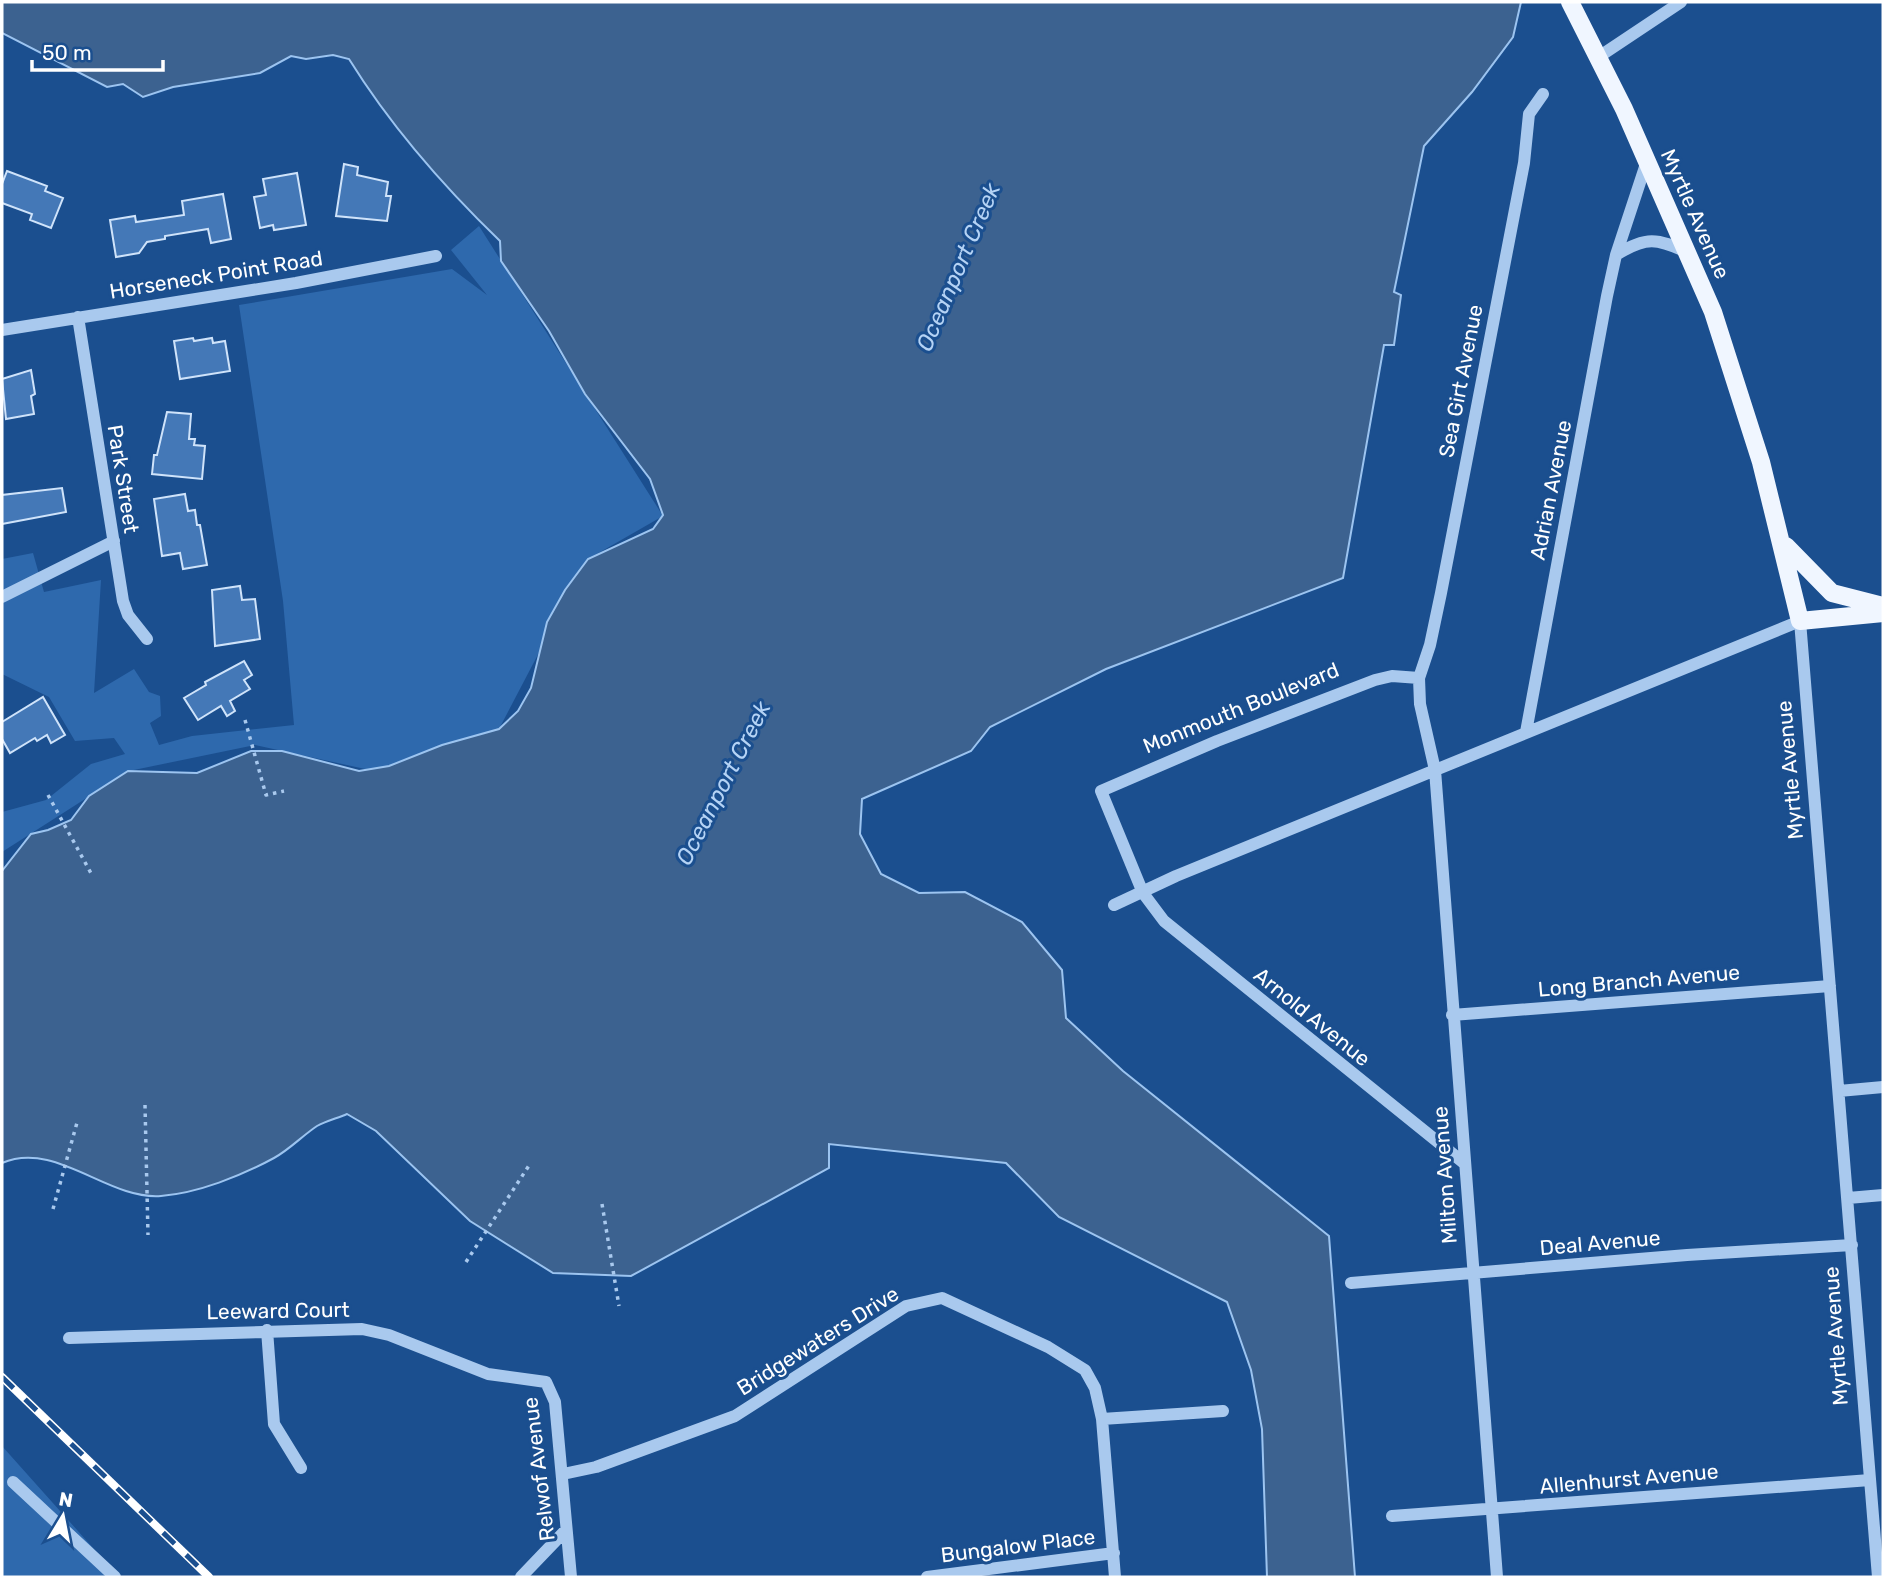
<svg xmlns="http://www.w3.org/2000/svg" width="1885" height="1579" font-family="Rubik,sans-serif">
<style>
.green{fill:#2e69ad}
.water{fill:#3c6290;stroke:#9cc4f0;stroke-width:2}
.building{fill:#4478b7;stroke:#cfe3fa;stroke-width:2}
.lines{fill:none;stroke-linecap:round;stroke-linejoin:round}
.path{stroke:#a9c9ee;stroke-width:3.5;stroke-dasharray:3.5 5;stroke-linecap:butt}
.minor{stroke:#a9c9ee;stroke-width:12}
.major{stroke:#f0f6ff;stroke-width:18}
.rail-casing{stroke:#fff;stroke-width:8}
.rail{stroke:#1b4f8f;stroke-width:5;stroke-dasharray:16;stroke-linecap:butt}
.labels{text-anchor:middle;stroke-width:6;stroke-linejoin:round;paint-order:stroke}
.street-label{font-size:21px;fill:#fff;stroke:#1b4f8f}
.water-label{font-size:23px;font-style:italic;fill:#b5d3f5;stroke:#1b4f8f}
</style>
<rect width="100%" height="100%" fill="#1b4f8f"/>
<path class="green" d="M 479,226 L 663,516 L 588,559 L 499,729 L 379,772 L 255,745 L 129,771 L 2,852 L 2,812 L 46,800 L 91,764 L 125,754 L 114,738 L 75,741 L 49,697 L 2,674 L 2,559 L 33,553 L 44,592 L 101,580 L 94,693 L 134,669 L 149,692 L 160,696 L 161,716 L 150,723 L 159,745 L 192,736 L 294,725 L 283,601 L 239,305 L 452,269 L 487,295 L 451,250 Z
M 2,1446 L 119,1577 L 2,1577 Z"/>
<path class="water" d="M 2,2 L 1521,2 L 1513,37 L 1472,92 L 1424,146 L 1394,292 L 1401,295 L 1394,345 L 1384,345 L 1343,578 L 1106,669 L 990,727 L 971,751 L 862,799 L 860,834 L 881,874 L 919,893 L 965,892 L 1022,922 L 1062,970 L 1066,1018 L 1123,1071 L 1329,1236 L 1355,1577 L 1267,1577 L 1262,1429 L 1251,1370 L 1227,1302 L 1059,1217 L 1006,1163 L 829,1144 L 829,1168 L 631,1276 L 553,1273 L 470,1221 L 376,1131 L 347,1114 C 338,1118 326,1121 317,1126 C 302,1136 289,1150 274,1158 C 241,1176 198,1193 161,1196 C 107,1200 56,1140 2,1163 L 2,871 L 31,834 L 48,830 L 71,820 L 89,796 L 128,771 L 197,773 L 251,751 L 282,751 L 359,771 L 389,766 L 442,745 L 499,729 L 518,711 L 531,688 L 547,622 L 565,590 L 588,559 L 653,529 L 663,515 L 650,479 L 585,394 L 549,331 L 501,261 L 500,241 C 444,187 390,125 349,59 L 333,55 L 306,59 L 291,56 L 260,73 L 173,87 L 143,97 L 123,84 L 107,87 L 2,33 Z"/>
<path class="building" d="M 344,164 L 358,167 L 357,175 L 388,182 L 386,196 L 391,196 L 387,221 L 336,216 Z
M 7,171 L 47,186 L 45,191 L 63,198 L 51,228 L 30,220 L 32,214 L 2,203 L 2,184 Z
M 297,173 L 306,225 L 274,230 L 273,225 L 260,228 L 254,197 L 266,195 L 263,179 Z
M 223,194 L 231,239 L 211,243 L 208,229 L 165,236 L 165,239 L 147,242 L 139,253 L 116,257 L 110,220 L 135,216 L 136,222 L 184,215 L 182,201 Z
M 193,338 L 194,341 L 212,338 L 213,343 L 225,341 L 230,371 L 180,379 L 174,341 Z
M 31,370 L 35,394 L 31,396 L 34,414 L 6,419 L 2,379 Z
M 167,412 L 191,414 L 189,439 L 195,439 L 194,445 L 205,446 L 202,479 L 152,474 L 154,455 L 157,455 Z
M 62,488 L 66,512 L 2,524 L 2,495 Z
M 185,494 L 188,511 L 195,510 L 197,525 L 200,525 L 207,565 L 183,569 L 180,553 L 162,556 L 154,499 Z
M 240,586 L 242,600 L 255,599 L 260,639 L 215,646 L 212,590 Z
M 244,661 L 252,675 L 244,680 L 250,689 L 230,701 L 235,711 L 227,716 L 221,706 L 198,720 L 184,698 L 206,685 L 205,682 Z
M 43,697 L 65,735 L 51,743 L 47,735 L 37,741 L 35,738 L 10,753 L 2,739 L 2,722 Z"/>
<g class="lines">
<path class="path" d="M 245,720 L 266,795 L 284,791
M 48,795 L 92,875
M 145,1105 L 148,1235
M 602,1204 L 619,1306
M 53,1209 L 78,1119
M 466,1262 L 530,1164"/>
<path class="minor" d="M 1597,58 L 1681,2
M 1616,255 C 1646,236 1657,238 1689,253
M 78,317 L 123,601 L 128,615 L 147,639
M 2,330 L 296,283 L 436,256
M 2,597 L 114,541
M 1419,678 L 1392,676 L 1375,680 L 1217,741 L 1101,791 L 1143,893 L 1164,921 L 1464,1163
M 1526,732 L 1607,296 L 1616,255 L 1647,161
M 1114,905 L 1176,876 L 1800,621 L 1878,1577
M 1452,1015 L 1830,986
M 1839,1091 L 1883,1087
M 1848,1198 L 1883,1195
M 1351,1283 L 1687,1255 L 1852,1245
M 267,1330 L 274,1424 L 301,1468
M 69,1338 L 362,1329 L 389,1335 L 488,1374 L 546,1382 L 555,1402 L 571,1577
M 1102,1419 L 1223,1411
M 563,1474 L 596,1467 L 735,1416 L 906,1306 L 942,1298 L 1048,1347 L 1085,1370 L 1095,1388 L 1102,1419 L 1115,1577
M 13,1482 L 115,1577
M 1392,1516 L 1870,1480
M 521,1577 L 565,1531
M 927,1577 L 1114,1553
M 1497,1577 L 1435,770 L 1420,704 L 1419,678 L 1430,645 L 1441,593 L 1524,163 L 1529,114 L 1543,94"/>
<path class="major" d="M 1570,2 L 1624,109 L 1713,312 L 1761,462 L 1800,621 L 1883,613
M 1786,546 L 1832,593 L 1883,606"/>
<defs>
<path id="rail" d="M 2,1377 L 209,1577"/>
</defs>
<use href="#rail" class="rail-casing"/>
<use href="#rail" class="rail"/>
</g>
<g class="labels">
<g class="street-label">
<text transform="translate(1695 214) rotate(66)" y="7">Myrtle Avenue</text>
<text transform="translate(216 275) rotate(-9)" y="7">Horseneck Point Road</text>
<text transform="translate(1461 381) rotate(-79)" y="7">Sea Girt Avenue</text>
<text transform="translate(123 479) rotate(81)" y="7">Park Street</text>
<text transform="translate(1551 490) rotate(-79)" y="7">Adrian Avenue</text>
<text transform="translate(1241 708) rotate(-22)" y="7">Monmouth Boulevard</text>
<text transform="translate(1790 770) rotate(-95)" y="7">Myrtle Avenue</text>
<text transform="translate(1639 981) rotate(-5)" y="7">Long Branch Avenue</text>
<text transform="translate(1312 1017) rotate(39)" y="7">Arnold Avenue</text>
<text transform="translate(1445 1175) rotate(-94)" y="7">Milton Avenue</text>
<text transform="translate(1600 1243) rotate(-5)" y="7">Deal Avenue</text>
<text transform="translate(278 1311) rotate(-1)" y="7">Leeward Court</text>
<text transform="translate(1836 1336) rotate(-94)" y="7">Myrtle Avenue</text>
<text transform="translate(818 1341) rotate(-32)" y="7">Bridgewaters Drive</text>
<text transform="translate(539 1469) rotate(-97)" y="7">Relwof Avenue</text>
<text transform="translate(1629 1479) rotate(-5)" y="7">Allenhurst Avenue</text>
<text transform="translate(1018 1546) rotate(-7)" y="7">Bungalow Place</text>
</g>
<g class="water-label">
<text transform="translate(958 267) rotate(-67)" y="8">Oceanport Creek</text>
<text transform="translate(723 783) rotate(-63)" y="8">Oceanport Creek</text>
</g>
</g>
<rect width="1885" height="1579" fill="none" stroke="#ffffff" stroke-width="7"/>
<g transform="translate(63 1516) rotate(10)" stroke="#1b4f8f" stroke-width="5" paint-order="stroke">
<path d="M0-5L12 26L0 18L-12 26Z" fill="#ffffff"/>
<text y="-10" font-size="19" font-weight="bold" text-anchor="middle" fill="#ffffff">N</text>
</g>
<path d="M32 60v10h131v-10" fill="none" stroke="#ffffff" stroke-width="3.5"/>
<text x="42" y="60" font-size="21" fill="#ffffff" stroke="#1b4f8f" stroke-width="5" paint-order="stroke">50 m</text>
</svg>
